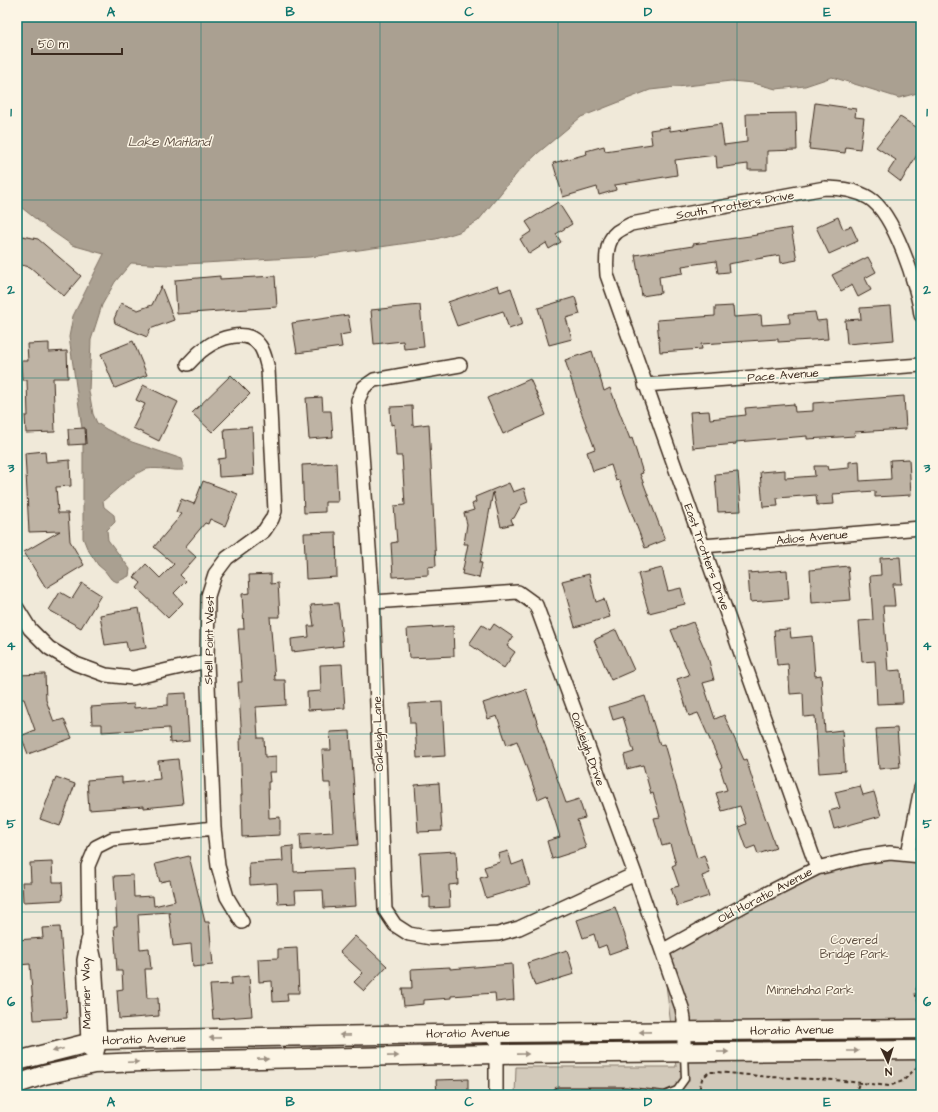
<svg xmlns="http://www.w3.org/2000/svg" width="938" height="1112" font-family="'Architects Daughter',sans-serif">
<style>
.green{fill:#d2c9ba;stroke:#867a6c}
.water{fill:#aaa091;stroke:#7e7163}
.building{fill:#beb3a4;stroke:#3b2a1e}
.lines{fill:none;stroke-linecap:round;stroke-linejoin:round}
.service-casing{stroke:#3b2a1e;stroke-width:9}
.minor-casing{stroke:#3b2a1e;stroke-width:16}
.secondary-casing{stroke:#3b2a1e;stroke-width:21}
.path{stroke:#3b2a1e;stroke-width:2;stroke-dasharray:4 3;stroke-linecap:butt}
.service{stroke:#fcf5e5;stroke-width:6}
.minor{stroke:#fcf5e5;stroke-width:13}
.secondary{stroke:#fcf5e5;stroke-width:18}
.oneway{fill:#9c9082}
.grid{fill:none;stroke:#0f766e;stroke-width:1;stroke-opacity:0.55}
.labels{text-anchor:middle;stroke-width:3;stroke-linejoin:round;paint-order:stroke}
.street-label{font-size:12px;fill:#3b2a1e;stroke:#fcf5e5}
.park-label{font-size:12px;fill:#615245;stroke:#fcf5e5}
.water-label{font-size:13px;font-style:italic;fill:#625346;stroke:#fcf5e5}
.neatline{fill:none;stroke:#0f766e;stroke-width:1.5}
.grid-label{font-size:13px;text-anchor:middle;font-weight:bold;fill:#0f766e}
</style>
<rect width="100%" height="100%" fill="#f0e9d9"/>
<filter id="ink" filterUnits="userSpaceOnUse"><feTurbulence type="fractalNoise" baseFrequency=".025" numOctaves="2"/><feDisplacementMap in="SourceGraphic" scale="8" xChannelSelector="R" yChannelSelector="G"/><feConvolveMatrix kernelMatrix="1 2 1 2 8 2 1 2 1" color-interpolation-filters="sRGB"/></filter>
<g filter="url(#ink)">
<path class="green" d="M 921,856 L 921,1095 L 515,1095 L 516,1067 L 676,1067 L 662,951 L 817,868 Z"/>
<path class="water" d="M 17,17 L 921,17 L 921,92 L 899,98 L 832,77 L 805,86 L 776,89 L 753,83 L 731,81 L 650,90 L 581,117 L 538,153 L 519,171 L 478,221 L 459,232 L 436,239 L 310,257 L 168,265 L 131,263 L 115,282 L 102,305 L 91,340 L 89,391 L 93,414 L 97,423 L 106,429 L 132,442 L 182,459 L 184,467 L 183,470 C 171,471 159,467 147,469 C 134,472 114,492 103,501 L 104,507 L 114,515 L 115,522 L 107,530 L 108,540 L 130,569 L 129,576 L 117,582 L 111,579 L 105,571 L 98,565 L 87,548 L 83,538 L 83,444 L 86,444 L 85,428 L 82,428 L 69,337 L 73,316 L 104,254 L 72,245 L 46,227 L 17,204 Z"/>
<path class="building" d="M 815,103 L 856,109 L 855,117 L 864,118 L 860,149 L 846,147 L 845,153 L 809,149 Z
M 796,113 L 797,150 L 767,151 L 767,170 L 748,170 L 748,164 L 717,168 L 716,155 L 675,160 L 677,175 L 615,185 L 616,190 L 599,195 L 597,187 L 563,197 L 553,163 L 587,154 L 586,151 L 604,146 L 605,151 L 652,144 L 650,130 L 670,127 L 670,131 L 721,124 L 724,145 L 747,142 L 746,114 Z
M 900,117 L 921,130 L 921,148 L 901,182 L 888,172 L 896,160 L 876,147 Z
M 558,202 L 572,224 L 556,234 L 561,242 L 549,249 L 546,243 L 529,254 L 520,239 L 532,231 L 526,222 Z
M 838,217 L 843,229 L 851,226 L 858,241 L 829,254 L 816,227 Z
M 791,228 L 797,260 L 781,263 L 780,255 L 728,264 L 729,272 L 718,273 L 716,261 L 682,266 L 683,273 L 659,277 L 661,293 L 642,296 L 635,255 L 693,246 L 693,244 L 757,235 L 756,234 Z
M 17,235 L 38,239 L 81,276 L 64,296 L 30,267 L 17,264 Z
M 868,257 L 876,272 L 865,278 L 871,290 L 858,297 L 852,285 L 841,291 L 832,275 Z
M 220,276 L 220,279 L 275,276 L 277,307 L 177,314 L 175,280 Z
M 498,285 L 500,292 L 511,288 L 523,324 L 509,329 L 503,311 L 457,326 L 448,302 Z
M 161,286 L 174,320 L 150,329 L 147,337 L 115,323 L 114,319 L 121,303 L 138,310 L 152,305 Z
M 575,297 L 580,314 L 566,318 L 572,339 L 549,345 L 538,308 Z
M 420,305 L 424,347 L 404,349 L 403,341 L 374,344 L 371,310 Z
M 733,306 L 734,317 L 761,315 L 762,325 L 790,323 L 789,314 L 815,312 L 817,321 L 826,320 L 828,339 L 778,342 L 778,339 L 701,344 L 702,349 L 660,352 L 657,320 L 715,316 L 715,307 Z
M 891,306 L 894,340 L 847,344 L 845,320 L 861,319 L 860,308 Z
M 348,315 L 351,333 L 340,335 L 342,347 L 297,353 L 292,323 Z
M 133,341 L 147,375 L 115,388 L 101,354 Z
M 49,343 L 49,352 L 67,351 L 68,378 L 53,378 L 55,432 L 26,433 L 25,416 L 28,416 L 27,380 L 22,380 L 21,361 L 28,361 L 27,344 Z
M 592,351 L 604,391 L 610,388 L 630,439 L 632,438 L 643,473 L 640,474 L 665,540 L 645,548 L 619,480 L 616,481 L 611,465 L 593,471 L 587,452 L 595,449 L 577,401 L 578,401 L 565,360 Z
M 231,375 L 250,394 L 212,432 L 192,413 Z
M 530,379 L 546,415 L 503,434 L 487,398 Z
M 143,385 L 178,402 L 159,441 L 133,428 L 145,404 L 136,400 Z
M 904,396 L 906,429 L 854,432 L 855,436 L 807,439 L 807,436 L 736,442 L 736,444 L 693,448 L 690,412 L 709,411 L 710,419 L 746,415 L 745,408 L 794,404 L 795,412 L 813,411 L 813,403 Z
M 322,397 L 323,411 L 331,411 L 333,437 L 309,439 L 306,398 Z
M 412,406 L 413,426 L 429,424 L 436,566 L 428,567 L 428,575 L 393,577 L 391,543 L 397,542 L 394,506 L 405,505 L 402,456 L 396,456 L 394,424 L 391,425 L 390,407 Z
M 252,427 L 254,475 L 219,477 L 218,459 L 226,458 L 224,429 Z
M 85,428 L 86,444 L 69,445 L 68,429 Z
M 45,451 L 46,462 L 70,460 L 71,486 L 56,487 L 58,513 L 68,513 L 70,541 L 84,565 L 46,588 L 24,552 L 60,531 L 29,532 L 25,453 Z
M 909,459 L 911,495 L 875,497 L 875,491 L 833,494 L 834,504 L 817,505 L 816,495 L 777,498 L 778,506 L 763,507 L 760,472 L 785,470 L 785,478 L 815,476 L 814,466 L 827,466 L 828,470 L 849,468 L 849,462 L 859,461 L 860,481 L 891,479 L 890,460 Z
M 336,463 L 338,502 L 325,502 L 325,512 L 304,513 L 302,465 Z
M 738,472 L 741,511 L 718,512 L 715,474 Z
M 203,481 L 238,494 L 225,526 L 210,519 L 208,524 L 205,523 L 185,547 L 196,557 L 180,575 L 186,581 L 174,593 L 183,603 L 168,618 L 137,588 L 141,583 L 134,577 L 146,564 L 160,578 L 174,564 L 154,547 L 182,514 L 176,512 L 181,499 L 194,504 Z
M 509,483 L 513,492 L 524,488 L 528,502 L 521,505 L 514,518 L 511,519 L 513,524 L 501,527 L 493,492 L 480,563 L 482,563 L 479,578 L 462,574 L 468,544 L 464,544 L 467,524 L 464,513 L 474,510 L 472,504 L 476,502 L 475,497 Z
M 336,532 L 337,577 L 306,579 L 304,533 Z
M 900,557 L 902,584 L 893,584 L 895,606 L 883,606 L 888,671 L 901,670 L 903,703 L 877,704 L 875,661 L 862,662 L 859,621 L 873,620 L 870,576 L 881,575 L 880,558 Z
M 848,566 L 851,600 L 812,603 L 810,570 Z
M 662,568 L 668,591 L 681,588 L 685,604 L 649,613 L 638,574 Z
M 787,570 L 789,599 L 750,602 L 748,573 Z
M 271,574 L 271,584 L 278,583 L 280,617 L 270,617 L 275,680 L 285,680 L 286,705 L 256,707 L 258,738 L 264,738 L 265,757 L 276,756 L 276,772 L 269,772 L 270,782 L 268,782 L 269,818 L 280,817 L 280,835 L 242,837 L 241,795 L 242,795 L 240,739 L 242,739 L 238,682 L 242,682 L 238,629 L 244,629 L 242,594 L 250,593 L 249,575 Z
M 589,574 L 596,602 L 604,599 L 610,617 L 575,627 L 562,581 Z
M 82,583 L 101,595 L 81,628 L 49,610 L 60,592 L 72,599 Z
M 338,603 L 343,646 L 292,652 L 291,639 L 309,637 L 308,626 L 314,626 L 311,605 Z
M 139,608 L 146,648 L 128,651 L 126,642 L 105,645 L 100,615 Z
M 693,622 L 708,657 L 714,680 L 703,683 L 715,719 L 724,715 L 744,760 L 746,759 L 759,800 L 776,848 L 758,854 L 755,846 L 747,849 L 739,827 L 746,824 L 740,806 L 722,811 L 716,793 L 727,790 L 720,768 L 722,767 L 698,713 L 689,716 L 677,679 L 689,675 L 671,630 Z
M 494,624 L 513,637 L 507,646 L 515,652 L 504,668 L 469,644 L 482,625 L 490,630 Z
M 453,626 L 454,656 L 409,658 L 407,629 Z
M 790,629 L 791,638 L 812,636 L 815,676 L 821,675 L 825,732 L 842,730 L 845,771 L 819,773 L 815,716 L 804,717 L 803,693 L 790,694 L 788,664 L 777,665 L 774,630 Z
M 616,630 L 634,670 L 611,680 L 594,640 Z
M 342,664 L 345,708 L 308,710 L 307,692 L 321,691 L 320,665 Z
M 45,674 L 46,700 L 54,722 L 64,719 L 72,738 L 28,754 L 21,736 L 35,730 L 24,699 L 17,699 L 17,675 Z
M 526,689 L 541,734 L 566,803 L 579,799 L 585,818 L 577,820 L 586,848 L 552,859 L 547,841 L 560,837 L 547,795 L 538,799 L 517,741 L 507,745 L 497,716 L 488,719 L 483,703 Z
M 186,693 L 189,741 L 170,743 L 169,728 L 102,732 L 102,724 L 92,724 L 91,707 L 134,704 L 134,708 L 168,705 L 168,694 Z
M 645,696 L 660,745 L 664,744 L 697,858 L 704,855 L 710,873 L 702,876 L 709,896 L 677,906 L 671,888 L 679,886 L 672,866 L 676,864 L 670,844 L 662,846 L 654,818 L 660,817 L 653,793 L 651,794 L 643,765 L 627,769 L 624,755 L 634,752 L 623,717 L 613,720 L 609,707 Z
M 442,702 L 445,756 L 417,758 L 415,723 L 410,723 L 409,704 Z
M 897,728 L 900,767 L 879,769 L 876,729 Z
M 350,731 L 358,845 L 301,850 L 300,834 L 333,832 L 330,783 L 324,783 L 322,750 L 331,750 L 330,732 Z
M 178,759 L 183,804 L 144,808 L 144,806 L 89,810 L 87,780 L 122,777 L 122,783 L 160,779 L 158,761 Z
M 56,777 L 75,784 L 60,826 L 40,819 Z
M 439,783 L 442,831 L 418,832 L 415,785 Z
M 860,786 L 863,795 L 874,792 L 881,816 L 834,829 L 829,811 L 840,808 L 835,792 Z
M 293,846 L 294,872 L 354,869 L 356,906 L 324,908 L 323,890 L 295,891 L 296,903 L 278,904 L 277,883 L 250,885 L 249,863 L 283,861 L 282,847 Z
M 456,851 L 458,884 L 449,885 L 450,907 L 430,908 L 430,897 L 423,898 L 420,853 Z
M 508,851 L 512,865 L 523,861 L 530,885 L 486,898 L 480,878 L 487,876 L 484,867 L 500,862 L 498,854 Z
M 189,856 L 205,922 L 209,922 L 213,965 L 193,967 L 191,944 L 173,946 L 169,912 L 138,914 L 140,949 L 149,948 L 151,969 L 145,969 L 147,998 L 158,998 L 159,1016 L 119,1019 L 117,990 L 123,989 L 122,971 L 117,971 L 114,926 L 117,926 L 114,876 L 133,875 L 134,897 L 153,896 L 154,906 L 175,901 L 170,880 L 160,882 L 155,864 Z
M 52,862 L 53,882 L 62,882 L 63,900 L 23,902 L 22,882 L 31,882 L 30,863 Z
M 615,907 L 629,947 L 609,954 L 606,945 L 598,948 L 594,934 L 583,938 L 577,920 Z
M 60,927 L 67,1018 L 34,1020 L 30,964 L 19,965 L 17,940 L 43,938 L 42,928 Z
M 355,936 L 387,966 L 364,991 L 354,982 L 363,973 L 340,952 Z
M 297,948 L 299,993 L 287,993 L 288,1001 L 273,1002 L 272,981 L 259,982 L 258,959 L 278,958 L 278,949 Z
M 567,950 L 574,974 L 535,986 L 527,963 Z
M 512,964 L 514,1000 L 496,1002 L 495,993 L 451,996 L 451,998 L 424,1000 L 424,1004 L 404,1006 L 402,988 L 412,988 L 411,969 L 450,967 L 450,969 Z
M 249,976 L 252,1016 L 213,1019 L 210,985 L 232,984 L 231,978 Z
M 468,1079 L 468,1095 L 437,1095 L 436,1080 Z"/>
<g class="lines">
<defs>
<path id="service" d="M 558,1091 L 626,1091 L 665,1095 L 677,1090 L 685,1079 L 684,1054"/>
<path id="minor" d="M 188,364 C 193,359 198,353 204,349 C 218,338 248,327 260,346 C 265,353 266,362 268,369 L 275,511 L 272,519 L 264,531 L 227,558 L 215,574 L 208,596 L 207,661 L 214,828 L 218,866 L 227,897 L 242,922
M 460,365 L 374,380 L 364,387 L 358,400 L 373,602 L 385,910 L 395,925 L 409,934 L 431,938 L 498,934 L 519,928 L 635,874
M 645,385 L 921,365
M 703,546 L 921,528
M 373,602 L 518,592 L 536,605 L 635,874 L 682,1008 L 684,1019 L 684,1052
M 17,608 L 30,629 L 49,648 L 76,664 L 106,675 L 133,678 L 207,661
M 908,854 L 921,788
M 817,868 L 607,275 C 606,262 605,241 617,232 C 621,229 626,227 631,224 L 825,188 C 840,188 856,190 869,198 C 894,213 918,287 921,315
M 88,940 L 84,960 L 88,1042 L 90,1051
M 662,951 L 748,903 L 817,868 L 862,857 L 890,853 L 921,856
M 94,1064 L 100,1040 L 95,961 L 89,934 L 88,866 L 96,847 L 112,839 L 214,828
M 496,1095 L 496,1033"/>
<path id="secondary" d="M 17,1061 L 100,1040 L 496,1033 L 921,1029
M 17,1084 L 44,1075 L 94,1064 L 164,1061 L 496,1054 L 921,1050"/>
</defs>
<use href="#service" class="service-casing"/>
<use href="#minor" class="minor-casing"/>
<use href="#secondary" class="secondary-casing"/>
<path class="path" d="M 921,980 C 916,990 912,995 921,1004
M 698,1095 L 702,1079 L 709,1072 L 717,1072 L 770,1077 L 835,1080 L 889,1086 L 903,1081 L 918,1066
M 855,1095 L 859,1083"/>
<use href="#service" class="service"/>
<use href="#minor" class="minor"/>
<use href="#secondary" class="secondary"/>
</g>
<defs><path id="oneway-solid" d="M-6-.8H1V-3.2L6.5 0L1 3.2V.8H-6Z"/></defs>
<g class="oneway">
<use href="#oneway-solid" transform="translate(645 1032) rotate(179)"/>
<use href="#oneway-solid" transform="translate(345 1035) rotate(179)"/>
<use href="#oneway-solid" transform="translate(215 1038) rotate(179)"/>
<use href="#oneway-solid" transform="translate(58 1050) rotate(165)"/>
<use href="#oneway-solid" transform="translate(853 1051)"/>
<use href="#oneway-solid" transform="translate(723 1052)"/>
<use href="#oneway-solid" transform="translate(523 1054) rotate(-1)"/>
<use href="#oneway-solid" transform="translate(393 1056) rotate(-1)"/>
<use href="#oneway-solid" transform="translate(263 1059) rotate(-1)"/>
<use href="#oneway-solid" transform="translate(133 1062) rotate(-3)"/>
</g>
</g>
<path class="grid" d="M 201,17 L 201,1095M 380,17 L 380,1095M 558,17 L 558,1095M 737,17 L 737,1095M 17,200 L 921,200M 17,378 L 921,378M 17,556 L 921,556M 17,734 L 921,734M 17,912 L 921,912"/>
<g class="labels">
<g class="street-label">
<text transform="translate(735 205) rotate(-10)" y="4">South Trotters Drive</text>
<text transform="translate(783 375) rotate(-4)" y="4">Pace Avenue</text>
<text transform="translate(812 537) rotate(-5)" y="4">Adios Avenue</text>
<text transform="translate(707 557) rotate(70)" y="4">East Trotters Drive</text>
<text transform="translate(209 640) rotate(-89)" y="4">Shell Point West</text>
<text transform="translate(378 734) rotate(-92)" y="4">Oakleigh Lane</text>
<text transform="translate(588 749) rotate(70)" y="4">Oakleigh Drive</text>
<text transform="translate(765 895) rotate(-28)" y="4">Old Horatio Avenue</text>
<text transform="translate(86 993) rotate(-91)" y="4">Mariner Way</text>
<text transform="translate(792 1030) rotate(-1)" y="4">Horatio Avenue</text>
<text transform="translate(468 1033) rotate(-1)" y="4">Horatio Avenue</text>
<text transform="translate(144 1039) rotate(-2)" y="4">Horatio Avenue</text>
</g>
<g class="park-label">
<text x="854" y="944">Covered<tspan x="854" dy="14">Bridge Park</tspan></text>
<text x="810" y="994">Minnehaha Park</text>
</g>
<g class="water-label">
<text x="169" y="146">Lake Maitland</text>
</g>
</g>
<rect width="938" height="1112" fill="none" stroke="#fcf5e5" stroke-width="44"/>
<g transform="translate(888 1062) rotate(176)" stroke="#fcf5e5" stroke-width="3" paint-order="stroke">
<path d="M0-3L7 15L0 10L-7 15Z" fill="#3b2a1e"/>
<text y="-6" font-size="11" font-weight="bold" text-anchor="middle" fill="#3b2a1e">N</text>
</g>
<path d="M32 48v6h90v-6" fill="none" stroke="#3b2a1e" stroke-width="2"/>
<text x="38" y="48" font-size="12" fill="#3b2a1e" stroke="#fcf5e5" stroke-width="3" paint-order="stroke">50 m</text>
<rect x="22" y="22" width="894" height="1068" class="neatline"/>
<g class="grid-label">
<text x="111" y="16">A</text>
<text x="290" y="16">B</text>
<text x="469" y="16">C</text>
<text x="648" y="16">D</text>
<text x="827" y="16">E</text>
<text x="11" y="116">1</text>
<text x="927" y="116">1</text>
<text x="11" y="294">2</text>
<text x="927" y="294">2</text>
<text x="11" y="472">3</text>
<text x="927" y="472">3</text>
<text x="11" y="650">4</text>
<text x="927" y="650">4</text>
<text x="11" y="828">5</text>
<text x="927" y="828">5</text>
<text x="11" y="1006">6</text>
<text x="927" y="1006">6</text>
<text x="111" y="1106">A</text>
<text x="290" y="1106">B</text>
<text x="469" y="1106">C</text>
<text x="648" y="1106">D</text>
<text x="827" y="1106">E</text>
</g>
</svg>
